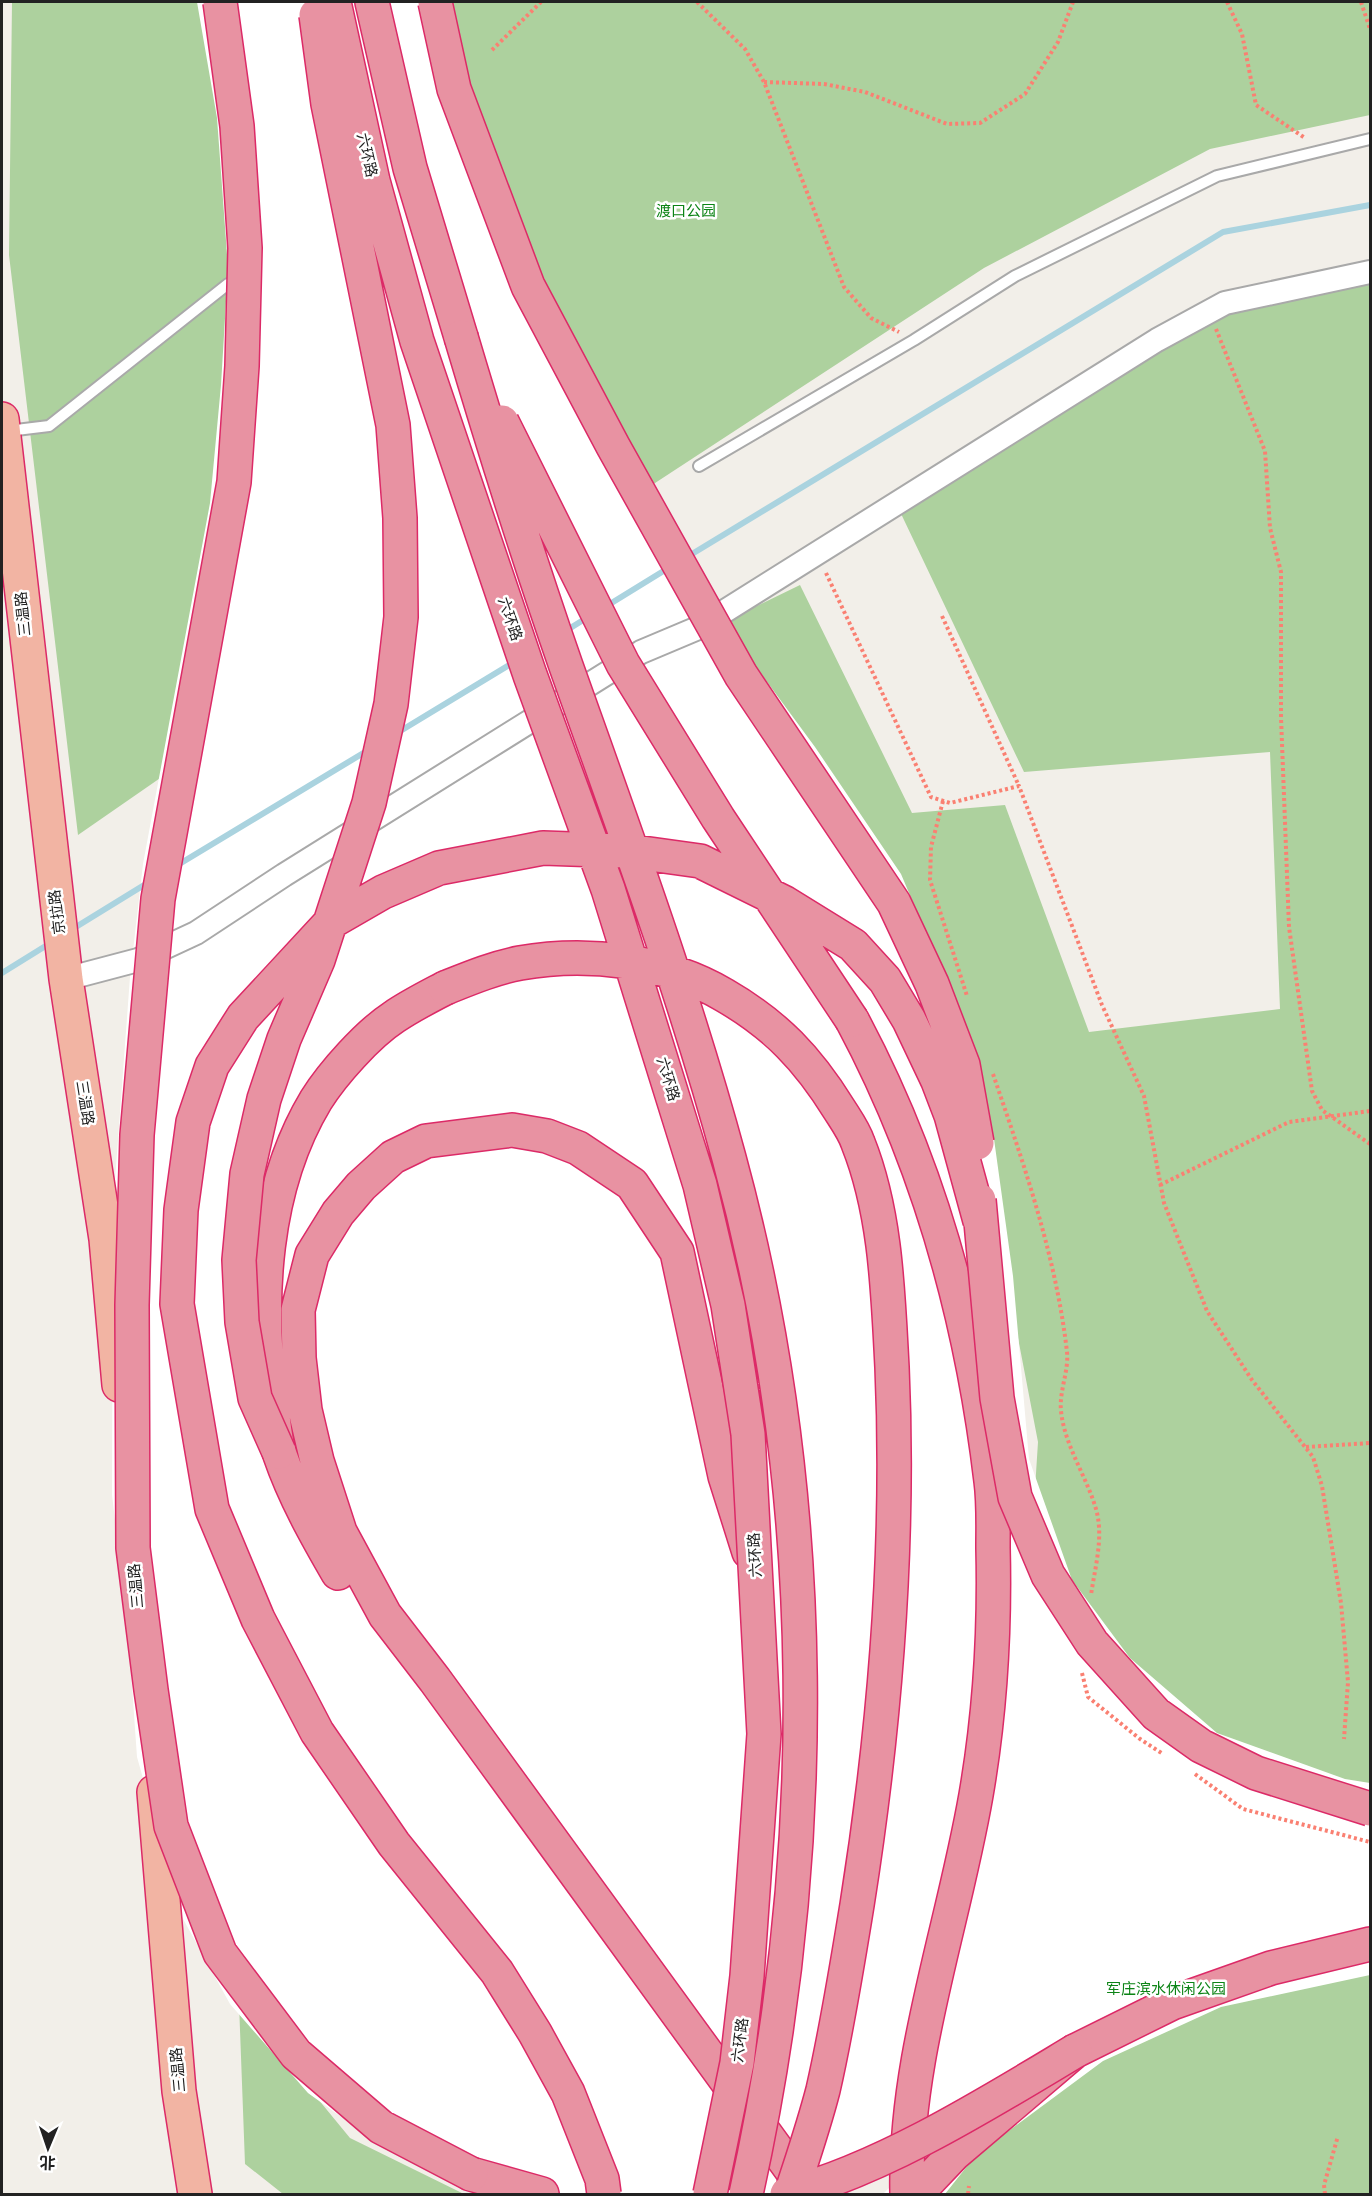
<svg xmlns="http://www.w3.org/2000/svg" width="1372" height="2196" font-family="'DejaVu Sans','Noto Sans SC',sans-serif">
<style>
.forest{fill:#add19e}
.pier{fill:#fff}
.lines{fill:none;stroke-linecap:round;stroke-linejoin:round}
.stream{stroke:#aad3df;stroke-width:6}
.service-casing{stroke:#a9a9a9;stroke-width:14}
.minor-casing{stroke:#a9a9a9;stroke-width:26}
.trunk-casing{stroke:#dc2a67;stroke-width:36}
.motorway-casing{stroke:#dc2a67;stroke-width:36}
.path{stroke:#fa8072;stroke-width:4;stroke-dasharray:3 3;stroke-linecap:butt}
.service{stroke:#fff;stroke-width:10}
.minor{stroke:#fff;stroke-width:22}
.trunk{stroke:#f2b4a3;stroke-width:33}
.motorway{stroke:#e892a2;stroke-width:33}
.motorway-bridge-casing{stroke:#dc2a67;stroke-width:36;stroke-linecap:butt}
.motorway-bridge{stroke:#e892a2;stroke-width:33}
.labels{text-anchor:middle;stroke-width:5;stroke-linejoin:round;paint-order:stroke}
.street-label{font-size:15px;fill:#222;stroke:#fff}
.park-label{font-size:15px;fill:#0c8416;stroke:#fff}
</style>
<rect width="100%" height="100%" fill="#f2efe9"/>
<path class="forest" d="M 12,2 L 285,2 L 358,641 L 78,835 L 9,255 Z
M 419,2 L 1370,2 L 1370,115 L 1210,149 L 984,268 L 600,519 Z
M 1370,261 L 1370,2194 L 934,2194 L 1021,1708 L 1038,1442 L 990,1192 L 648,659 L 800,585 L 912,813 L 1005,805 L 1089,1032 L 1280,1009 L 1270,752 L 1024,772 L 894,499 L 1212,296 Z
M 239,2003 L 350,2138 L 464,2194 L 283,2194 L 245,2164 Z"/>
<path class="pier" d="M 197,2 L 447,2 L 489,152 L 530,270 L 745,652 L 815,747 L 901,874 L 961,1016 L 994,1139 L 1013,1276 L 1029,1459 L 1072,1580 L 1130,1658 L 1217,1733 L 1345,1779 L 1370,1783 L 1370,1975 L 1221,2007 L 1103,2061 L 976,2155 L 945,2194 L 883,2194 L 926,2151 L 823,2194 L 481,2194 L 470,2192 L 383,2147 L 308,2093 L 230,2004 L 182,1917 L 137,1757 L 128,1629 L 112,1495 L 113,1207 L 130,977 L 143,864 L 210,503 L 221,385 L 228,268 L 217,118 Z"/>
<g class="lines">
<path class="stream" d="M 687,557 L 1223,232 L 1370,205
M 605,607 L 670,567
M 564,632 L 588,617
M 397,733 L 514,662
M 176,866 L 370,749
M 71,930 L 149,882
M 2,973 L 52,942"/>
<defs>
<path id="service" d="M 8,431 L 49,426 L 228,284
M 699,466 L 914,340 L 1015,276 L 1217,176 L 1370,139"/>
<path id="minor" d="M 66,979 L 138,960 L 196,933 L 284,875 L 641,652 L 698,628 L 1157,340 L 1225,303 L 1370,272"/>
<path id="trunk" d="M 2,419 L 66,979 L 106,1239 L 119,1385
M 154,1792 L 179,2091 L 195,2194"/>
<path id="motorway" d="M 372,2 L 410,168 L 461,337
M 852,1020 C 928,1162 972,1321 991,1481 C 994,1503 993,1526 993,1548 C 995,1630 990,1714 976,1795 C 953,1928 904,2058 907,2194
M 749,1552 L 725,1476 L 677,1252 L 632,1184 L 578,1148 L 547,1136 L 512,1130 L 426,1141 L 393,1157 L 361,1186 L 338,1213 L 312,1255 L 298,1310 L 299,1358 L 305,1410 L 317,1461 L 340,1532 L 385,1615 L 435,1680 L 809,2194
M 338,1573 C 316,1535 294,1496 280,1455 C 274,1438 274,1418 271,1401 C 257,1301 263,1188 316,1100 C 333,1073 368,1034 394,1017 C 410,1006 428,997 445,988
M 471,2174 L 542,2194
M 916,2194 L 954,2154 L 1075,2051 L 1172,2003 L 1271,1968 L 1370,1944"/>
</defs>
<use href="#service" class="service-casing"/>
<use href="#minor" class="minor-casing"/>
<use href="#trunk" class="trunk-casing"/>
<use href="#motorway" class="motorway-casing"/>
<path class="path" d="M 697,2 L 745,49 L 764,82 L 844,287 L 871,318 L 899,332
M 1227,2 L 1242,34 L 1256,105 L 1305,138
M 1361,2 L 1370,29
M 492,50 L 541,2
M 764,82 L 824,84 L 865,92 L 947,124 L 980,123 L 1025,94 L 1058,42 L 1073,2
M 1216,329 L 1265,451 L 1270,528 L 1281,572 L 1281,717 L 1289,927 L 1312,1091 L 1322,1110 L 1370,1144
M 826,573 L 931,797 L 950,803 L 1019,786 L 1102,1005 L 1144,1096 L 1164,1203 L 1207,1311 L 1252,1380 L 1313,1457 L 1322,1486 L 1341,1603 L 1348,1682 L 1344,1739
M 942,616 L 1019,786
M 943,801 L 931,847 L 930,880 L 967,996
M 993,1074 C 1024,1165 1056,1256 1067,1352 C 1069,1371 1059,1391 1061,1411 C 1065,1447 1086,1475 1096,1509 C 1104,1537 1095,1567 1091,1595
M 1160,1185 L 1289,1122 L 1370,1111
M 1306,1447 L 1370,1443
M 1082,1673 L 1088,1697 L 1140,1739 L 1163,1754
M 1195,1774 L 1243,1809 L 1370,1842
M 968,2194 L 969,2186
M 1325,2194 L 1324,2185 L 1338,2136"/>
<use href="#service" class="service"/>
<use href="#minor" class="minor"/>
<use href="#trunk" class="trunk"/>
<use href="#motorway" class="motorway"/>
<defs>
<path id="motorway-bridge" d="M 220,2 L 237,126 L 245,248 L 242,366 L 234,482 L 158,899 L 137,1135 L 132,1305 L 133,1548 L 151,1690 L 171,1826 L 220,1953 L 296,2054 L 381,2127 L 471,2174
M 334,2 L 373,181 L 417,341 L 530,675 L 608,889 L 700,1185 L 728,1305 L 748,1434 L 764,1734 L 747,1976 L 737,2063 L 710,2194
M 435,2 L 454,89 L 528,286 L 613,446 L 741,675 L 894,903 L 932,984 L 963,1065 L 977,1143
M 461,337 C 494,448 528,557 566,666 C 624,829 684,992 729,1158 C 821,1495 821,1855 746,2194
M 502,422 L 623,664 L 718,818 L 852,1020
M 445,988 C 470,978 494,968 520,963 C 587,951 665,960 724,995 C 776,1025 808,1059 839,1109 C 846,1120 854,1131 858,1143 C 886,1213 888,1293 892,1367 C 900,1546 885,1728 857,1905 C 847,1966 837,2029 823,2090 C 814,2125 802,2160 791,2194
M 979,1200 L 997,1398 L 1015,1497 L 1048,1575 L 1092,1643 L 1156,1714 L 1201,1746 L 1256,1773 L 1370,1809
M 279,1452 L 255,1398 L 242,1322 L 239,1260 L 247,1174 L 264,1099 L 284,1039 L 318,960 L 369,803 L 391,704 L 401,617 L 400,518 L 393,425 L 328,104 L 316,15
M 604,2194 L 602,2179 L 568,2093 L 535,2033 L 497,1972 L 394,1844 L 317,1732 L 258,1619 L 212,1509 L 177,1304 L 181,1210 L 193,1122 L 212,1066 L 243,1017 L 331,922 L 383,892 L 439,868 L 543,848 L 628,851 L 700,861 L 785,903 L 853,945 L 885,980 L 909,1020 L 938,1081 L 951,1115 L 980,1221
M 787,2194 C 883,2169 990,2102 1075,2051"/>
</defs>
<use href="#motorway-bridge" class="motorway-bridge-casing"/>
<use href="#motorway-bridge" class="motorway-bridge"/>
</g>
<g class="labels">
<g class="street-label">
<text transform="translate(367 155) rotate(77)" y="5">六环路</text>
<text transform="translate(23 614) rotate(-96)" y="5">三温路</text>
<text transform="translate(510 619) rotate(71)" y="5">六环路</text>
<text transform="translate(57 912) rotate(-97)" y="5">京拉路</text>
<text transform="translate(668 1079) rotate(73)" y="5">六环路</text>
<text transform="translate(85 1103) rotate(81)" y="5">三温路</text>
<text transform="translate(755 1555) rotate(-93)" y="5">六环路</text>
<text transform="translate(136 1586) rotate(-95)" y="5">三温路</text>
<text transform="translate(740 2040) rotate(-83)" y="5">六环路</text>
<text transform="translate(178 2070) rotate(-95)" y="5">三温路</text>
</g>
<g class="park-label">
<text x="686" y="216">渡口公园</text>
<text x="1166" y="1994">军庄滨水休闲公园</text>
</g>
</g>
<rect width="1372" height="2196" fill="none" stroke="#222222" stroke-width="6"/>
<g transform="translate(48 2148) rotate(182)" stroke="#ffffff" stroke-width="4.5" paint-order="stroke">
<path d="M0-4.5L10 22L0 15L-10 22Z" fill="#222222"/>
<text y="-9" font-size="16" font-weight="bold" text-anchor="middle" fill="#222222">北</text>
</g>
</svg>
